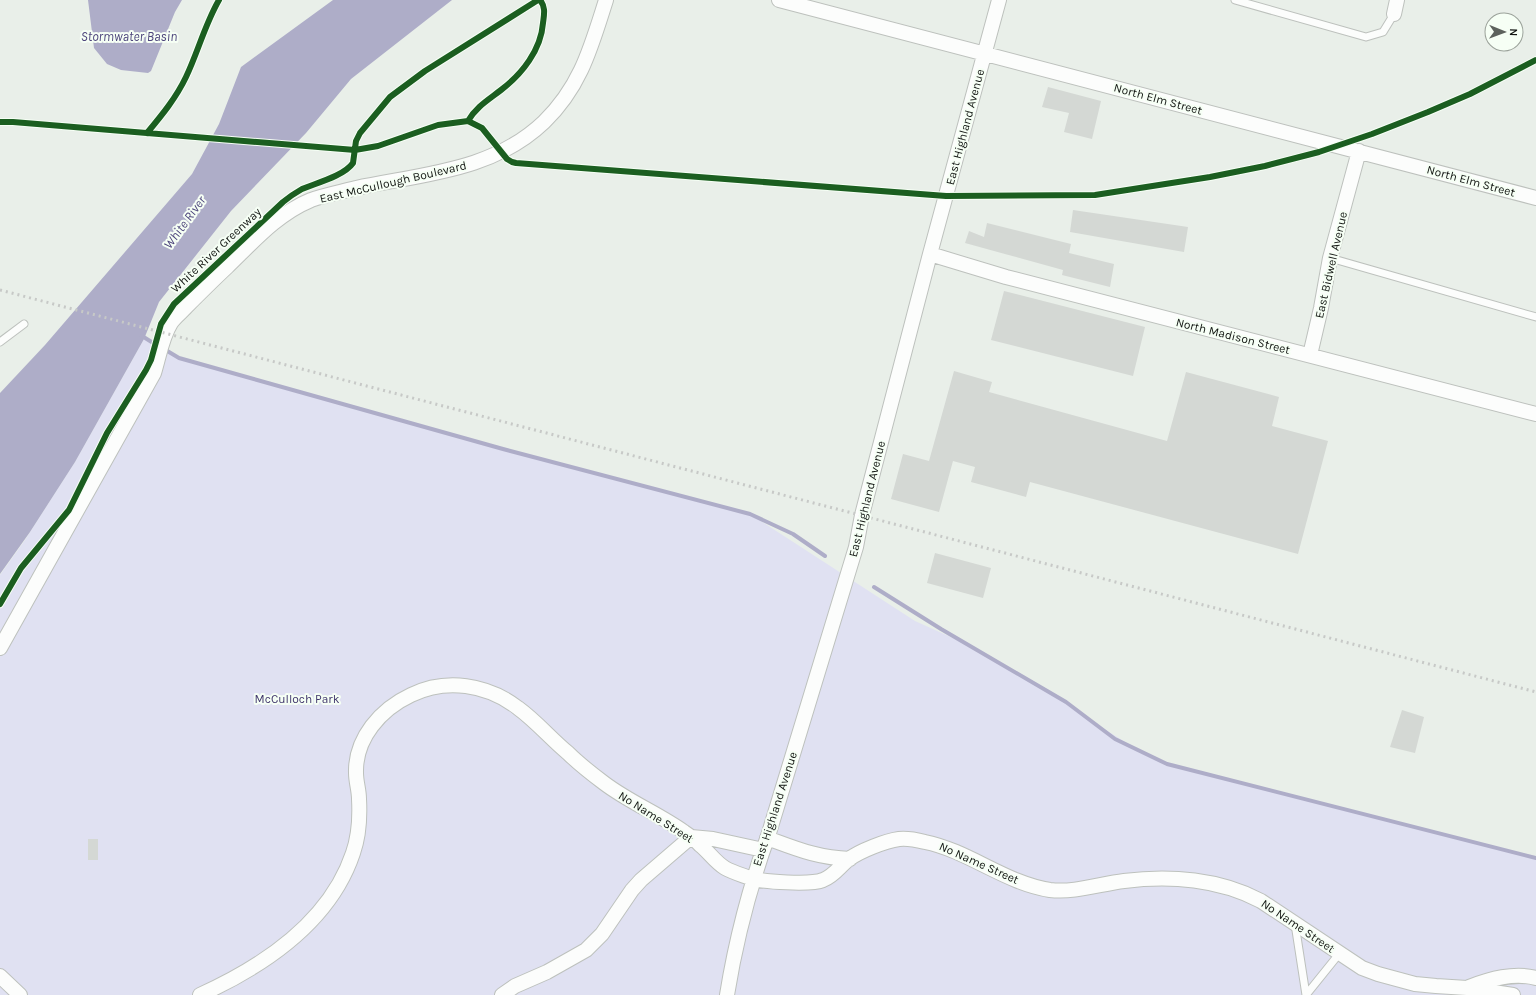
<svg xmlns="http://www.w3.org/2000/svg" width="1536" height="995" font-family="Karla,sans-serif">
<style>
.green{fill:#e0e1f2}
.water{fill:#aeadc8}
.lines{fill:none;stroke-linecap:round;stroke-linejoin:round}
.stream{stroke:#aeadc8;stroke-width:4}
.building{fill:#d4d8d4}
.lane-casing{stroke:#bdc1bd;stroke-width:9}
.street-casing{stroke:#bdc1bd;stroke-width:16}
.lane{stroke:#fcfdfc;stroke-width:7}
.street{stroke:#fcfdfc;stroke-width:14}
.rail{stroke:#c7c9c7;stroke-width:3;stroke-dasharray:2 4;stroke-linecap:butt}
.cycleway-casing{stroke:#f6fff5;stroke-width:8}
.cycleway{stroke:#1b5e20;stroke-width:6}
.labels{text-anchor:middle;stroke-width:4;stroke-linejoin:round;paint-order:stroke}
.street-label{font-size:12px;fill:#121612;stroke:#f6fff5}
.park-label{font-size:12px;fill:#40366c;stroke:#f6fff5}
.water-label{font-size:13px;font-style:italic;fill:#4c447b;stroke:#f6fff5}
</style>
<rect width="100%" height="100%" fill="#e9efe9"/>
<path class="green" d="M 144,339 L 180,358 L 529,456 L 750,514 L 915,621 L 964,643 L 1055,696 L 1090,720 L 1133,747 L 1167,764 L 1536,858 L 1536,995 L 0,995 L 0,575 L 25,540 L 75,462 Z"/>
<path class="water" d="M 88,0 L 182,0 L 175,12 L 151,71 L 148,73 L 121,70 L 107,64 L 94,48 Z
M 333,0 L 452,0 L 351,79 L 306,133 L 231,211 L 159,302 L 144,339 L 75,462 L 30,532 L 0,574 L 0,393 L 45,345 L 192,174 L 219,124 L 241,67 Z"/>
<g class="lines">
<path class="stream" d="M 142,336 L 158,346
M 164,349 L 179,358 L 503,449 L 750,514 L 793,534 L 825,556
M 874,587 L 941,629 L 1066,702 L 1115,739 L 1167,764 L 1536,858"/>
</g>
<path class="building" d="M 1048,87 L 1101,101 L 1092,139 L 1064,132 L 1069,113 L 1042,107 Z
M 1073,210 L 1188,227 L 1184,252 L 1070,232 Z
M 987,223 L 1071,244 L 1069,253 L 1114,264 L 1110,287 L 1062,275 L 1063,270 L 965,243 L 969,231 L 984,237 Z
M 1004,291 L 1145,327 L 1133,376 L 991,340 Z
M 954,371 L 992,382 L 989,392 L 1167,441 L 1186,372 L 1279,397 L 1272,426 L 1328,441 L 1298,554 L 1030,482 L 1026,497 L 971,482 L 975,467 L 953,461 L 939,512 L 891,499 L 903,454 L 929,461 Z
M 935,553 L 991,568 L 983,598 L 927,583 Z
M 1402,710 L 1424,717 L 1415,753 L 1390,747 Z
M 88,839 L 98,839 L 98,860 L 88,860 Z"/>
<g class="lines">
<defs>
<path id="lane" d="M 1235,0 L 1366,37 L 1383,32 L 1394,14
M 1330,258 L 1536,317
M 0,342 L 24,324
M 1295,924 L 1306,995
M 1306,995 L 1339,954"/>
<path id="street" d="M 779,0 L 1536,198
M 1394,14 L 1397,0
M 930,254 L 1006,277 L 1536,414
M 1310,355 L 1321,308 L 1330,258 L 1359,151
M 0,648 L 154,373 C 159,357 162,337 171,323 C 175,317 182,312 186,307 C 200,293 213,280 227,267 C 253,242 277,214 311,200 C 325,195 341,192 356,188 C 422,174 493,171 544,122 C 581,86 591,47 606,0
M 767,838 C 797,849 818,858 850,859
M 0,976 L 20,995
M 1469,987 C 1490,979 1514,972 1536,978
M 200,995 C 264,966 330,922 353,853 C 359,836 360,817 359,799 C 359,790 356,782 356,773 C 355,738 381,709 411,695 C 446,678 487,684 518,708 C 536,721 551,739 568,753 C 579,764 592,774 604,783 C 629,802 659,814 684,832 C 690,836 696,840 700,845 C 709,852 715,862 725,868 C 732,872 742,875 750,878 C 763,882 811,885 823,880 C 834,876 840,866 849,859 C 860,851 885,841 899,839 C 907,838 917,840 925,842 C 969,851 1005,883 1050,890 C 1074,893 1100,884 1124,881 C 1170,875 1220,879 1261,901 L 1362,968 L 1378,974 L 1415,984 L 1436,986 L 1467,988 L 1513,995
M 502,995 L 515,986 L 547,972 L 586,950 L 602,934 L 632,890 L 641,880 L 691,837 L 713,839 L 763,850
M 727,995 C 736,939 750,886 769,833 L 856,547 L 862,515 L 930,254 L 999,0"/>
</defs>
<use href="#lane" class="lane-casing"/>
<use href="#street" class="street-casing"/>
<use href="#lane" class="lane"/>
<use href="#street" class="street"/>
<path class="rail" d="M 0,290 L 1536,692"/>
<defs>
<path id="cycleway" d="M 468,121 C 476,107 488,100 501,90 C 522,74 541,50 543,23 C 544,15 546,7 540,0
M 0,122 L 13,122 L 355,150 L 378,146 L 438,125 L 468,121 L 482,128 L 507,159 L 512,162 L 516,163 L 946,196 L 1095,195 L 1210,177 L 1265,166 L 1319,152 L 1372,134 L 1428,112 L 1470,94 L 1536,60
M 147,133 C 162,115 176,98 186,77 C 198,52 205,24 219,0
M 0,604 L 21,568 L 69,510 L 107,433 L 146,370 L 151,360 L 161,324 L 174,304 L 283,202 C 289,197 295,193 302,189 C 316,183 344,176 353,163 L 356,141 L 360,133 L 390,97 L 425,71 L 538,0"/>
</defs>
<use href="#cycleway" class="cycleway-casing"/>
<use href="#cycleway" class="cycleway"/>
</g>
<g class="labels">
<g class="street-label">
<text transform="translate(1158 99) rotate(15)" y="4">North Elm Street</text>
<text transform="translate(965 127) rotate(-75)" y="4">East Highland Avenue</text>
<text transform="translate(1471 181) rotate(15)" y="4">North Elm Street</text>
<text transform="translate(393 182) rotate(-13)" y="4">East McCullough Boulevard</text>
<text transform="translate(216 250) rotate(-43)" y="4">White River Greenway</text>
<text transform="translate(1331 265) rotate(-77)" y="4">East Bidwell Avenue</text>
<text transform="translate(1233 336) rotate(14)" y="4">North Madison Street</text>
<text transform="translate(867 499) rotate(-76)" y="4">East Highland Avenue</text>
<text transform="translate(775 809) rotate(-72)" y="4">East Highland Avenue</text>
<text transform="translate(656 817) rotate(32)" y="4">No Name Street</text>
<text transform="translate(979 863) rotate(24)" y="4">No Name Street</text>
<text transform="translate(1298 926) rotate(34)" y="4">No Name Street</text>
</g>
<g class="park-label">
<text x="297" y="703">McCulloch Park</text>
</g>
<g class="water-label">
<text x="129" y="41">Stormwater Basin</text>
<text transform="translate(184 222) rotate(-54)" y="5">White River</text>
</g>
</g>
<g transform="translate(1504 32) rotate(91)"><circle r="19" fill="#f6fff5" stroke="#9ba29a"/>
<path d="M0-3L7 15L0 10L-7 15Z" fill="#5d625d"/>
<text y="-6" font-size="11" font-weight="bold" text-anchor="middle" fill="#121612">N</text>
</g>
</svg>
